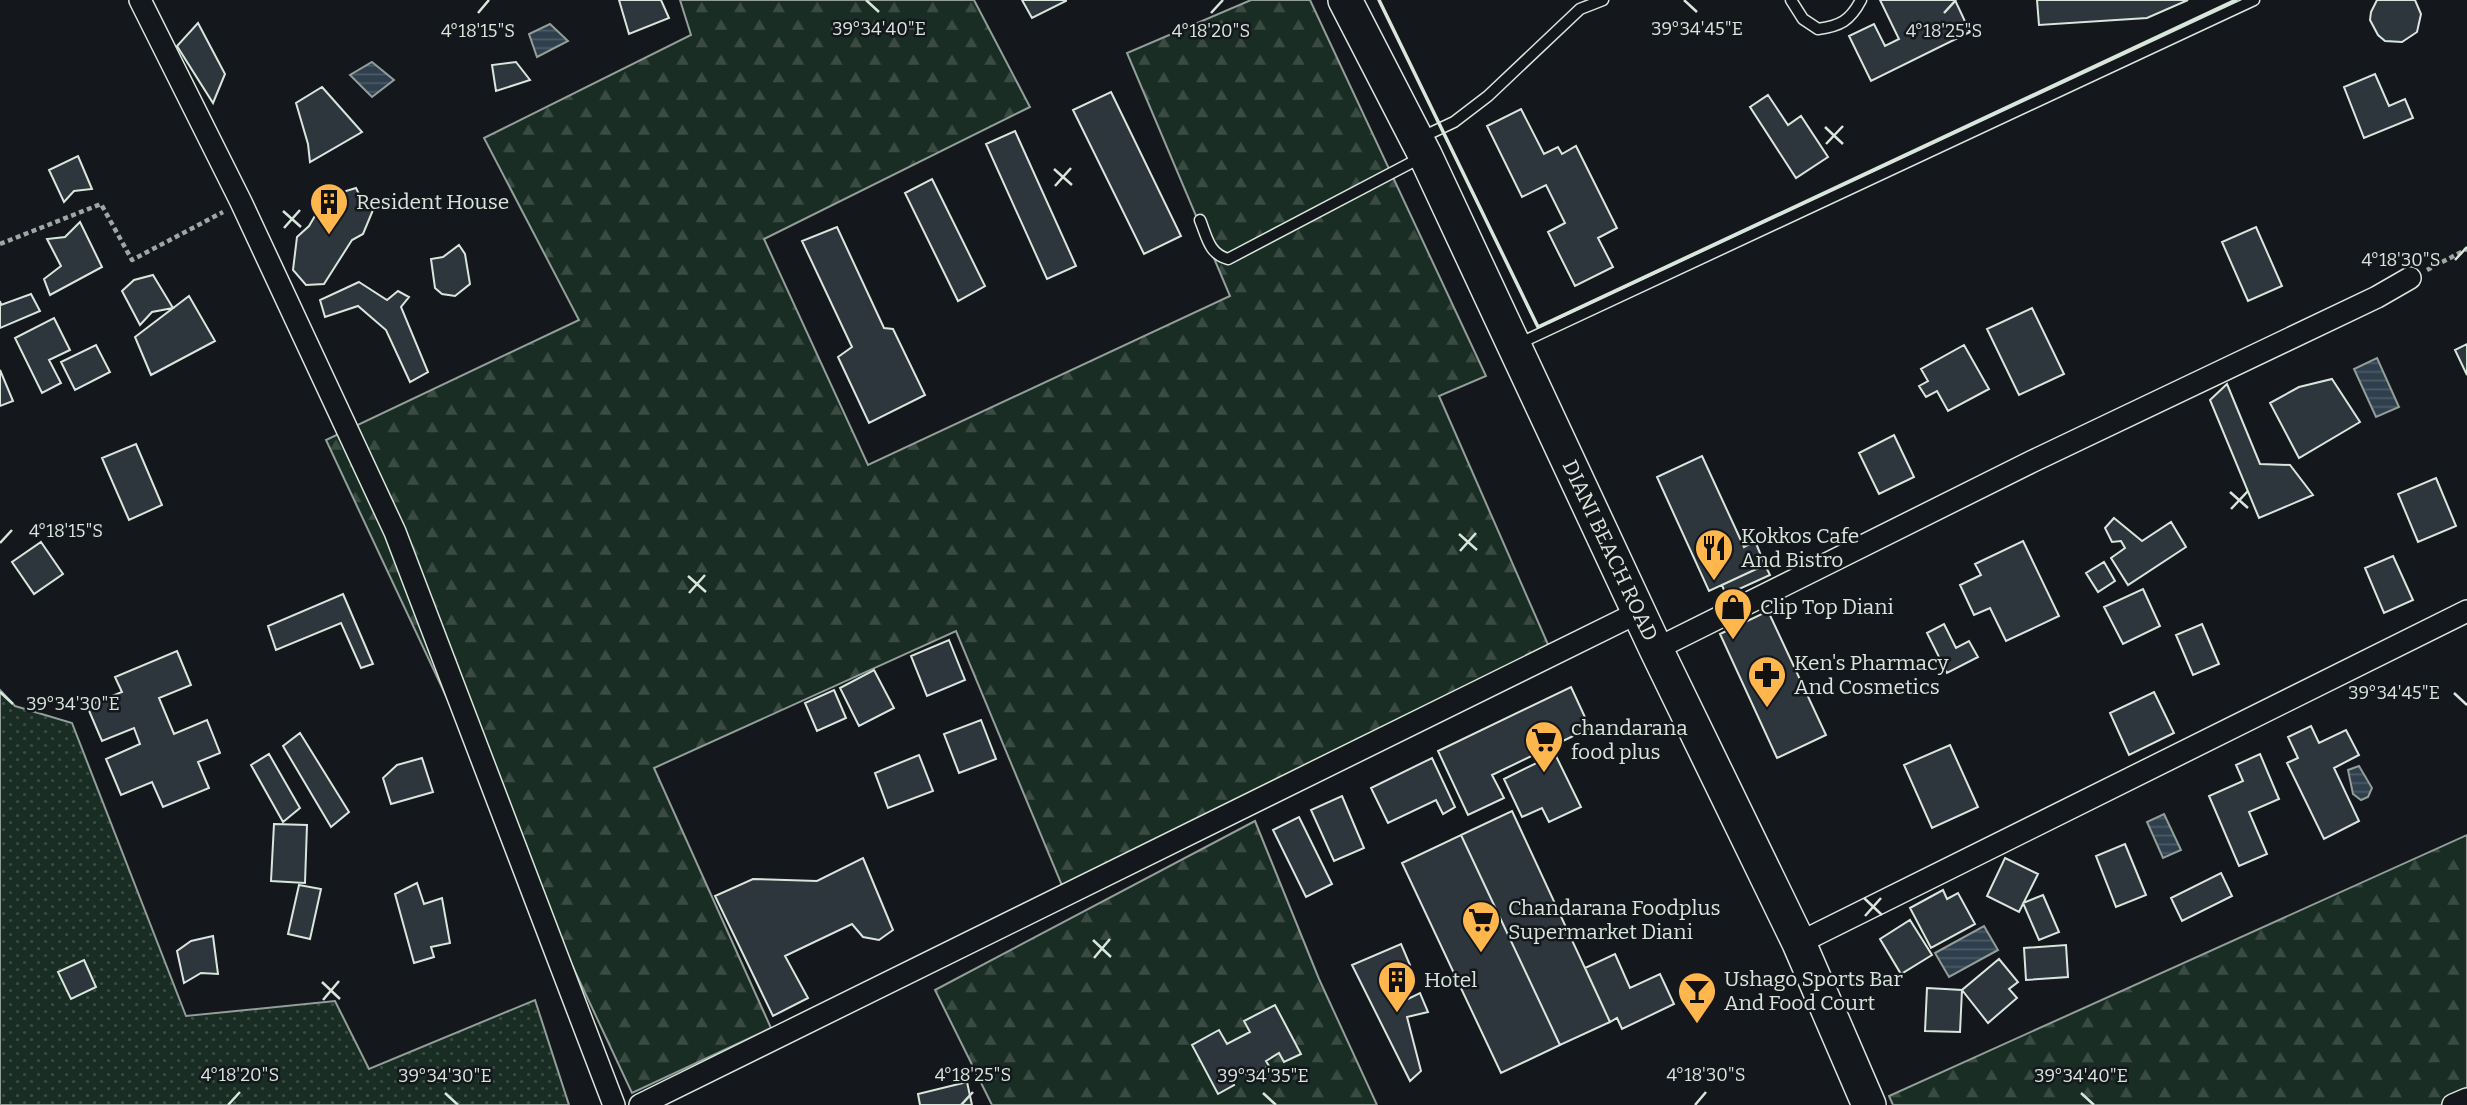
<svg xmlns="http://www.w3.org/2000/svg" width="2467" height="1105" font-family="Bitter,serif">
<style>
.grass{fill:url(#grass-dots);stroke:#939e99;stroke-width:2}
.forest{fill:url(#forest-firs);stroke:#939e99;stroke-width:2}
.water{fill:url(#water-rules);stroke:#939e99;stroke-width:2}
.building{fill:#2c363c;stroke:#d8e6dc;stroke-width:2}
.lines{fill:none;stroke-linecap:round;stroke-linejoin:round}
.lane-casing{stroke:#d8e6dc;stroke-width:13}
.street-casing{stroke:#d8e6dc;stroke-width:24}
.primary-casing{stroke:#d8e6dc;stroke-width:36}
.path{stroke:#9da8a2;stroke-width:4.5;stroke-dasharray:5 3.5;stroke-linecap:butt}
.lane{stroke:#14181c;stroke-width:10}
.street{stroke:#14181c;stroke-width:21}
.primary{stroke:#14181c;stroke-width:33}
.wall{stroke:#d8e6dc;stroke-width:3.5}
.ticks{fill:none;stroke:#d8e6dc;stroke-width:2.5}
.labels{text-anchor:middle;stroke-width:5;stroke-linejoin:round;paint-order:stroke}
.poi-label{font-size:21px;fill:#d8e6dc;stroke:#14181c;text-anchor:start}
.street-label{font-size:21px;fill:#d8e6dc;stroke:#14181c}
.ticks-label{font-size:18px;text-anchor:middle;fill:#d8e6dc;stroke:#14181c;stroke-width:5;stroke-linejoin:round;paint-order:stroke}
</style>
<defs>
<pattern id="grass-dots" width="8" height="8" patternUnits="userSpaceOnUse" patternTransform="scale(1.75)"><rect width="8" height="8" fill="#1a2d24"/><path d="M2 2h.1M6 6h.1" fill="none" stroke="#3b4b43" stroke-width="1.8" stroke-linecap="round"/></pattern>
<pattern id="forest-firs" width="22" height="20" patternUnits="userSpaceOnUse" patternTransform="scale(1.75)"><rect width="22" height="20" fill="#1a2d24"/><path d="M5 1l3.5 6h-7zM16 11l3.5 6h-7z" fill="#3b4b43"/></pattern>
<pattern id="water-rules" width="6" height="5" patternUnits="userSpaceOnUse" patternTransform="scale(1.75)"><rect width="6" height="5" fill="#2f3f4d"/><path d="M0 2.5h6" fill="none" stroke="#4c5b66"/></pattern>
</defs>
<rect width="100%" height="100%" fill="#14181c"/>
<path class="grass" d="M 0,690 L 15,706 L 72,723 L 186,1016 L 335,1001 L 369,1069 L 535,1000 L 569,1105 L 0,1105 Z"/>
<path class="forest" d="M 680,0 L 974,0 L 1030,107 L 764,239 L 868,465 L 1230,296 L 1127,53 L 1251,0 L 1310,0 L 1486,376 L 1439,396 L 1550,649 L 1063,888 L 956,631 L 654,768 L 771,1028 L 632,1093 L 326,440 L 579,320 L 484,138 L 691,35 Z
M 1255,821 L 1319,979 L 1377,1105 L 992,1105 L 935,990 Z
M 2467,835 L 2467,1105 L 1893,1105 L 1889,1096 Z"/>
<path class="water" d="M 550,24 L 568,41 L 537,57 L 529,34 Z
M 372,62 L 394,80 L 372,97 L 350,75 Z
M 2377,358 L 2399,407 L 2376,417 L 2354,369 Z
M 2359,766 L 2372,788 L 2368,797 L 2361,800 L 2353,794 L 2348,770 Z
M 2164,814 L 2181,850 L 2163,858 L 2147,822 Z
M 1984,926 L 1998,950 L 1949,977 L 1935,953 Z"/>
<path class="building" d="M 619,0 L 661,0 L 669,18 L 629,34 Z
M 1022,0 L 1066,0 L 1066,1 L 1032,18 Z
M 1880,0 L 1955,0 L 1970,32 L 1871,81 L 1849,36 L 1874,24 L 1885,46 L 1899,39 Z
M 2037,0 L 2188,0 L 2147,18 L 2039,25 Z
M 2377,0 L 2415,0 L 2421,14 L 2417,32 L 2402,42 L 2385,41 L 2378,35 L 2370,20 L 2371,12 Z
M 198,23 L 225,74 L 213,103 L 177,46 Z
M 516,62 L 530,80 L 496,91 L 492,65 Z
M 2375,74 L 2389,106 L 2405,99 L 2413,118 L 2364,138 L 2344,87 Z
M 322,87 L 362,132 L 310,162 L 308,144 L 296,103 Z
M 1111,92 L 1181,236 L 1144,254 L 1073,110 Z
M 1768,95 L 1788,125 L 1801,116 L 1828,157 L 1796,178 L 1750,107 Z
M 1521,109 L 1544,154 L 1558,147 L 1562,154 L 1576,146 L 1617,228 L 1598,238 L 1613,267 L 1575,286 L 1548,232 L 1565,223 L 1546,185 L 1522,197 L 1487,126 Z
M 1015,131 L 1076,266 L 1047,279 L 986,144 Z
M 78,156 L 92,189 L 74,191 L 64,202 L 49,170 Z
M 932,179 L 985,286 L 958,301 L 905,193 Z
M 356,188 L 363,202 L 373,210 L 363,234 L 352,240 L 324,284 L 306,285 L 293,270 L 297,237 L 309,226 L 326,197 Z
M 80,222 L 102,267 L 50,295 L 44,279 L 61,266 L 47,239 L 65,237 Z
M 837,227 L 884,328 L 893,329 L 925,395 L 869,423 L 838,357 L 852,347 L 802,241 Z
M 2256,227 L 2282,286 L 2248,301 L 2222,242 Z
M 459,245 L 465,254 L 470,284 L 455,296 L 442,294 L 435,288 L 431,259 L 443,257 Z
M 153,275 L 173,308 L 152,312 L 140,325 L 122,291 L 134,280 Z
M 359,282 L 387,300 L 398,291 L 409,297 L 401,307 L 428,372 L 410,382 L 386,330 L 358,306 L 325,317 L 320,300 Z
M 31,294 L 40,311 L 0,328 L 0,301 L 1,305 Z
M 189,296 L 215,341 L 151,375 L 135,337 Z
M 2032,308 L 2064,374 L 2019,395 L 1987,329 Z
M 54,318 L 70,350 L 49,360 L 61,383 L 42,393 L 15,338 Z
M 2467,344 L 2467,375 L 2455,350 Z
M 96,345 L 110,372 L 75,390 L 61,362 Z
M 1964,345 L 1989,389 L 1948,411 L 1937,391 L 1926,397 L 1919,386 L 1928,381 L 1921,369 Z
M 0,370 L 13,401 L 0,406 Z
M 2332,379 L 2360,422 L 2299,458 L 2270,403 L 2299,387 Z
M 2227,384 L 2260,464 L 2290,465 L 2313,495 L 2259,518 L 2210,400 Z
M 1894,435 L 1914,477 L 1879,494 L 1859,453 Z
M 136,444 L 162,505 L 129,520 L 102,458 Z
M 1702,456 L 1744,547 L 1755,541 L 1765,565 L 1709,591 L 1657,477 Z
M 2436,478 L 2456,526 L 2418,542 L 2398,494 Z
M 2114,518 L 2142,541 L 2171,522 L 2186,547 L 2128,585 L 2111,558 L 2125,548 L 2121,541 L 2112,542 L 2105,528 Z
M 2023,541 L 2059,616 L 2006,641 L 1990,608 L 1974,615 L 1960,585 L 1981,575 L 1975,564 Z
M 41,542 L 63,574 L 34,594 L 12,562 Z
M 2393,556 L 2413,600 L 2384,613 L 2365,568 Z
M 2104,562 L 2115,581 L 2098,592 L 2086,573 Z
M 1765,565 L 1770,575 L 1726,595 L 1722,585 Z
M 2143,589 L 2160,626 L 2123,644 L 2104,607 Z
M 343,594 L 373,664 L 361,668 L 341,623 L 276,650 L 268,626 Z
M 1768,611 L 1826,735 L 1777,758 L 1720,634 Z
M 1944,624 L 1956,648 L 1969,641 L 1978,657 L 1947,673 L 1927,633 Z
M 2202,624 L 2219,664 L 2193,675 L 2176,635 Z
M 949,640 L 965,680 L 927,696 L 911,656 Z
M 177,651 L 191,685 L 159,698 L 174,734 L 207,720 L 220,753 L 198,762 L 209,788 L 163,807 L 152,782 L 121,795 L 106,759 L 140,744 L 134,728 L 102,741 L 87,706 L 122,692 L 115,677 Z
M 874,670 L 894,708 L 859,726 L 840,688 Z
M 1571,687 L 1590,728 L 1492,775 L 1504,798 L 1468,815 L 1438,751 Z
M 834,690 L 846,718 L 817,731 L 805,703 Z
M 2154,692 L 2174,733 L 2129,755 L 2110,713 Z
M 981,720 L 996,759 L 959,773 L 944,734 Z
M 2311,726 L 2319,743 L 2346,730 L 2359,755 L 2334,768 L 2359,821 L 2324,839 L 2287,763 L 2298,758 L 2288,737 Z
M 300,733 L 349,812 L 331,827 L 283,746 Z
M 1950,745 L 1978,807 L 1932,828 L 1904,765 Z
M 269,754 L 300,808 L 283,822 L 251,765 Z
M 1555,754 L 1581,807 L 1549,822 L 1542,808 L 1522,817 L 1504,779 Z
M 2260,754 L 2279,799 L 2249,812 L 2267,854 L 2239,866 L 2209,796 L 2243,781 L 2236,765 Z
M 919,755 L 933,791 L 888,808 L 875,773 Z
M 422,758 L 433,792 L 391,804 L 383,778 L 397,765 Z
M 1432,758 L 1455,807 L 1443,814 L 1436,800 L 1388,823 L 1371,788 Z
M 1342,796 L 1364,848 L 1334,861 L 1311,810 Z
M 1512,811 L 1610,1022 L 1560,1045 L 1461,835 Z
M 1299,817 L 1332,884 L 1306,897 L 1273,830 Z
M 274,824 L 307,825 L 305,883 L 271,881 Z
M 1461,835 L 1560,1045 L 1501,1073 L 1402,863 Z
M 2125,844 L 2146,895 L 2116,907 L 2096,856 Z
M 863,858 L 893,930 L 879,940 L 863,937 L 852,924 L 785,956 L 808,998 L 773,1016 L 715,896 L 753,879 L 817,881 Z
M 2005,858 L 2038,874 L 2019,912 L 1987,896 Z
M 2221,873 L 2232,896 L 2182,921 L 2171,898 Z
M 417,883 L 424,904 L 442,898 L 450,943 L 431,947 L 434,957 L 414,963 L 395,894 Z
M 299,885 L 321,889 L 310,939 L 288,934 Z
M 1943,890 L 1947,899 L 1958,893 L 1975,924 L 1931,948 L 1910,908 Z
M 2043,895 L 2059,932 L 2039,940 L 2023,903 Z
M 1910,920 L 1932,955 L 1901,974 L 1880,939 Z
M 213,936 L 218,974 L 201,973 L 184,983 L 177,951 L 191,941 Z
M 1401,944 L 1410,965 L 1393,973 L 1408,999 L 1420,993 L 1428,1012 L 1407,1017 L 1421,1071 L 1410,1081 L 1352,965 Z
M 2066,945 L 2068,977 L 2026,980 L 2024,948 Z
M 1615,954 L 1630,988 L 1660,974 L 1674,1004 L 1622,1029 L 1617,1018 L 1610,1022 L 1585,968 Z
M 1999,959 L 2018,982 L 2009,989 L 2017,998 L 1988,1023 L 1962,990 Z
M 84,960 L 96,987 L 71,999 L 58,972 Z
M 1927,988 L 1962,990 L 1960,1032 L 1925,1031 Z
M 1275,1005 L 1301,1054 L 1284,1062 L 1279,1053 L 1266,1061 L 1269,1066 L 1249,1077 L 1241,1069 L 1229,1075 L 1234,1085 L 1218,1094 L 1192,1045 L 1219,1030 L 1227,1044 L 1250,1032 L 1244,1021 Z
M 967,1082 L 972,1105 L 920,1105 L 918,1094 Z"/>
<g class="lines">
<defs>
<path id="lane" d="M 1791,0 L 1803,19 L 1818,29 C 1840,26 1850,21 1861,0
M 1420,138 L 1454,122 L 1488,96 L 1580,9 L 1603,0
M 1200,220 C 1207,237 1209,254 1228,259 L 1422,157
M 1518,344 L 2254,0"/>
<path id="street" d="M 140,0 L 241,202 L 395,532 L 614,1105
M 1656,649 L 2033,461 L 2377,297 L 2410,278
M 1799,943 L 2467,611
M 640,1105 L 1639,612
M 2453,1105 L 2467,1099"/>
<g id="primary">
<path id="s1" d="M 1345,0 L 1425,155 L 1656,649 L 1799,943 L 1869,1105"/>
</g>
</defs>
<use href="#lane" class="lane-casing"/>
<use href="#street" class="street-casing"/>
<use href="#primary" class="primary-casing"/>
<path class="path" d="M 0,244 L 101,204 L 132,260 L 223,212
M 2427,270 L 2467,249"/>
<use href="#lane" class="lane"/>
<use href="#street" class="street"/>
<use href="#primary" class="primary"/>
<path class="wall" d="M 1379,0 L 1538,327 L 2236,0"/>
</g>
<path class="ticks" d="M 866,0 L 879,12M 1684,0 L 1697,12M 478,13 L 489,0M 1211,13 L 1223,0M 1944,13 L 1956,0M 1825,127 L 1843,144M 1826,144 L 1843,126M 1054,169 L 1072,185M 1055,186 L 1071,168M 283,211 L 301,227M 284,228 L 300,210M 2455,260 L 2467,247M 2230,492 L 2248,508M 2231,509 L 2248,491M 1459,534 L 1477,550M 0,543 L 12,530M 1460,551 L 1476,533M 688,576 L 706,592M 689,593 L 705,575M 0,692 L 13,704M 2454,693 L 2467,705M 1864,898 L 1882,915M 1865,916 L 1881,898M 1093,940 L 1111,957M 1094,958 L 1110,939M 322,982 L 340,999M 323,1000 L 339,981M 445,1093 L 458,1105M 1263,1093 L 1276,1105M 2081,1093 L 2094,1105M 228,1105 L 240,1092M 961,1105 L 973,1092M 1695,1105 L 1706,1092"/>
<defs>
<symbol id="building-pin" viewBox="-11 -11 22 30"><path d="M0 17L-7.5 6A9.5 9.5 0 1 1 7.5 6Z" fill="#ffb74d" stroke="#14181c"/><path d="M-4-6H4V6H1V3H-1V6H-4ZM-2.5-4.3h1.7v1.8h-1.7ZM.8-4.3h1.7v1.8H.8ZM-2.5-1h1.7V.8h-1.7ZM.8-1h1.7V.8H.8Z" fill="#111"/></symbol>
<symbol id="restaurant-pin" viewBox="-11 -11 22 30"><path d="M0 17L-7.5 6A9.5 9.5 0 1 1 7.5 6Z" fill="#ffb74d" stroke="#14181c"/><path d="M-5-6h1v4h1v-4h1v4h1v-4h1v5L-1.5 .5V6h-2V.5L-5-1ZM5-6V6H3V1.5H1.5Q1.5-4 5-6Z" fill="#111"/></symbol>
<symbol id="shop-pin" viewBox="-11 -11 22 30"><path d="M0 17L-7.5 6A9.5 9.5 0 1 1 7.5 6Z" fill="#ffb74d" stroke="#14181c"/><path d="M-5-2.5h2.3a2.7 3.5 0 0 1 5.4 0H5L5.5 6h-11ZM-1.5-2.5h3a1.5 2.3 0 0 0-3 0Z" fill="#111"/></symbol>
<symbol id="pharmacy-pin" viewBox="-11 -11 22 30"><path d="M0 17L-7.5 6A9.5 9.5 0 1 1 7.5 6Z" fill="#ffb74d" stroke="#14181c"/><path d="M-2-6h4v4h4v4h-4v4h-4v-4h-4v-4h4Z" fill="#111"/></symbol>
<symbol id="supermarket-pin" viewBox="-11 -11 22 30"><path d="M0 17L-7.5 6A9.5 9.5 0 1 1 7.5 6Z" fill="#ffb74d" stroke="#14181c"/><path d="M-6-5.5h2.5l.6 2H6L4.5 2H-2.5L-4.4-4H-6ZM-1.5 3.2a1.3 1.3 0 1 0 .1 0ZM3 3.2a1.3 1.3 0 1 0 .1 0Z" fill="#111"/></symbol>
<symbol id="bar-pin" viewBox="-11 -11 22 30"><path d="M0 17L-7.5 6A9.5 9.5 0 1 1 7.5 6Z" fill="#ffb74d" stroke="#14181c"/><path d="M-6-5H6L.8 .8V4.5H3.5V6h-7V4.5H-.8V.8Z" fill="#111"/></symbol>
</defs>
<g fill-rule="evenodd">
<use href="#building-pin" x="307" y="180" width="44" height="60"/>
<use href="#restaurant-pin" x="1692" y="526" width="44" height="60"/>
<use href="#shop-pin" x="1711" y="585" width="44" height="60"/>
<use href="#pharmacy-pin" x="1745" y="653" width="44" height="60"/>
<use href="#supermarket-pin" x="1522" y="718" width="44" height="60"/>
<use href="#supermarket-pin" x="1459" y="898" width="44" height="60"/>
<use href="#building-pin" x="1375" y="958" width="44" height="60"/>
<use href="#bar-pin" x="1675" y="969" width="44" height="60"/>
</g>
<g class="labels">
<g class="poi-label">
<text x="356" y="209">Resident House</text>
<text x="1741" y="543">Kokkos Cafe<tspan x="1741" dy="24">And Bistro</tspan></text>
<text x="1760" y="614">Clip Top Diani</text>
<text x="1794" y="670">Ken's Pharmacy<tspan x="1794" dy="24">And Cosmetics</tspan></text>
<text x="1571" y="735">chandarana<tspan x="1571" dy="24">food plus</tspan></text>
<text x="1508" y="915">Chandarana Foodplus<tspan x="1508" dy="24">Supermarket Diani</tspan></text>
<text x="1724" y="986">Ushago Sports Bar<tspan x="1724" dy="24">And Food Court</tspan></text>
<text x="1424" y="987">Hotel</text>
</g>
<g class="street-label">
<text dy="7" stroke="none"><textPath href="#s1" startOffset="611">DIANI BEACH ROAD</textPath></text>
</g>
</g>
<g class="ticks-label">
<text x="879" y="35">39°34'40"E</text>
<text x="1697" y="35">39°34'45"E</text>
<text x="478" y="37">4°18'15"S</text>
<text x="1211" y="37">4°18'20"S</text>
<text x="1944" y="37">4°18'25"S</text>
<text x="2401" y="266">4°18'30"S</text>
<text x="66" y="537">4°18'15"S</text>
<text x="2394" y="699">39°34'45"E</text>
<text x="73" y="710">39°34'30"E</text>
<text x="240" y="1081">4°18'20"S</text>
<text x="973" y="1081">4°18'25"S</text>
<text x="1706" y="1081">4°18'30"S</text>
<text x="445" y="1082">39°34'30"E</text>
<text x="1263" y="1082">39°34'35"E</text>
<text x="2081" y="1082">39°34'40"E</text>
</g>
</svg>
